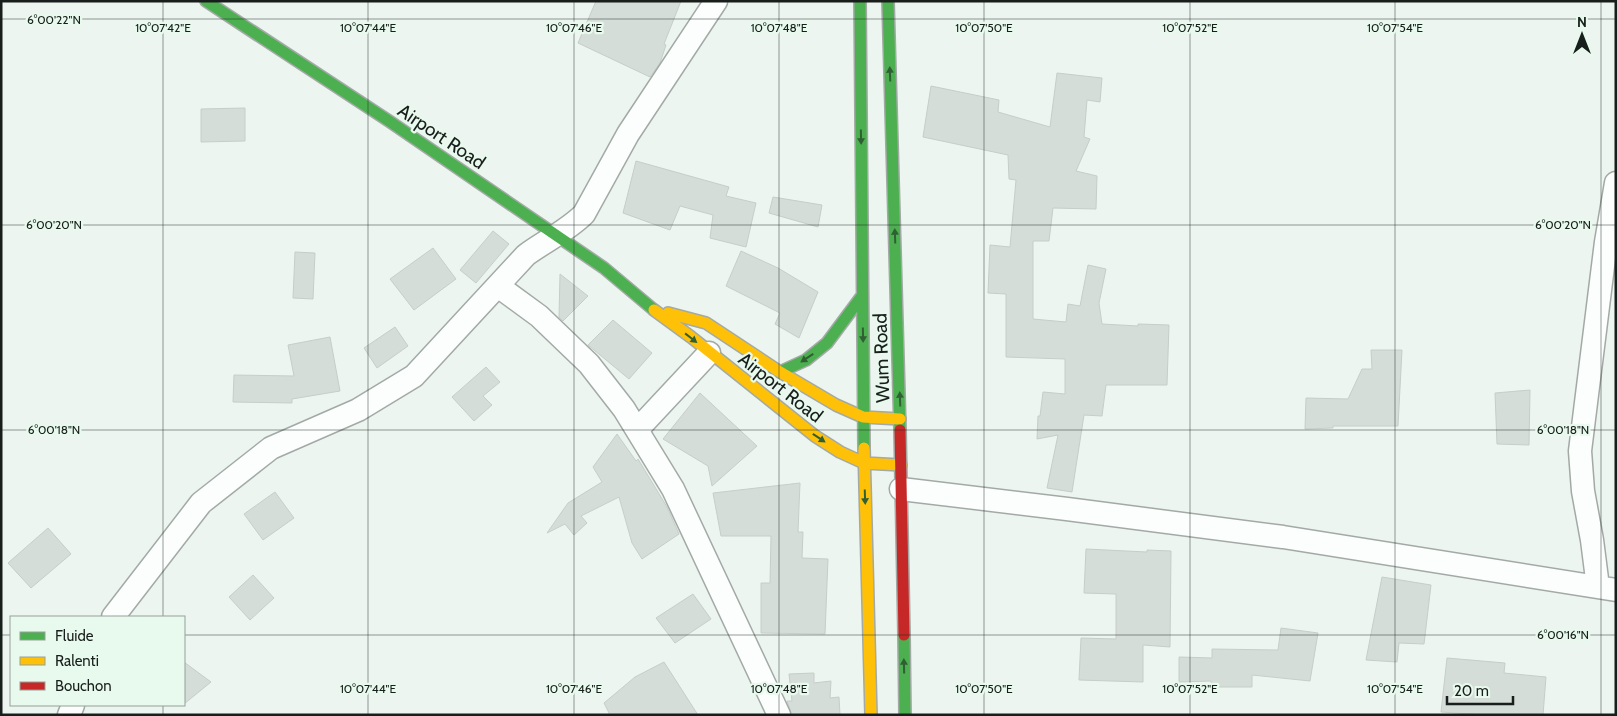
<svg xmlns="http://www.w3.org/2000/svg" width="1617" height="716" font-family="Cabin,sans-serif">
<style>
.building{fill:#d5ddd8;stroke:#c7ceca}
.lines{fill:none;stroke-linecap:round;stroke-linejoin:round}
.street-casing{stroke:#a3aaa6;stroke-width:25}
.fast-casing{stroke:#a3aaa6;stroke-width:14}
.slow-casing{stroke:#a3aaa6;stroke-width:14}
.jam-casing{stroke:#a3aaa6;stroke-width:14}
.street{stroke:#fcfefd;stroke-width:22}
.fast{stroke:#4caf50;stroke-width:11}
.slow{stroke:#ffc107;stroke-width:11}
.jam{stroke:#c62828;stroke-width:11}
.oneway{fill:#2f5f33}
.ticks{fill:none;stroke:#181e1b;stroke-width:1;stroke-opacity:0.45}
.labels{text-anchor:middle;stroke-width:4.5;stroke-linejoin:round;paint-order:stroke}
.street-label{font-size:19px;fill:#181e1b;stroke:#e8f9ee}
.ticks-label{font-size:12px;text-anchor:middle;fill:#181e1b;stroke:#e8f9ee;stroke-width:4.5;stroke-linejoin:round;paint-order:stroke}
</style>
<rect width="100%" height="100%" fill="#ecf5ef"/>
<path class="building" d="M 596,1 L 681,1 L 664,44 L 666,45 L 660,63 L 650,77 L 578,43 Z
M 1057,73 L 1102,78 L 1100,102 L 1087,100 L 1084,137 L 1090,139 L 1076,171 L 1097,176 L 1096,209 L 1053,208 L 1049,241 L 1033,241 L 1033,319 L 1066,322 L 1068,304 L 1080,306 L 1088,265 L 1106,269 L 1099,303 L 1102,324 L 1138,326 L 1138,324 L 1169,325 L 1167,385 L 1106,385 L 1102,416 L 1084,415 L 1072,492 L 1047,488 L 1058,435 L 1037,439 L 1038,416 L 1040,416 L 1043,392 L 1065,394 L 1065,359 L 1006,357 L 1006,294 L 988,293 L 990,245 L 1010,247 L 1016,180 L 1009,179 L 1008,155 L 923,137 L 931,86 L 999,100 L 998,112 L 1050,127 Z
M 245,108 L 245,141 L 201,142 L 201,109 Z
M 636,161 L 729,187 L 726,196 L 756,203 L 746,247 L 710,238 L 713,215 L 680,206 L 670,230 L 623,213 Z
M 773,197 L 822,205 L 818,227 L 769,213 Z
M 493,231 L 509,244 L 476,283 L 460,270 Z
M 433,248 L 456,279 L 414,310 L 390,279 Z
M 741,251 L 778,268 L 818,292 L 799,338 L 775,324 L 780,313 L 726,286 Z
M 295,252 L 315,253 L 313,299 L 293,298 Z
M 560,274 L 588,296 L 563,321 L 559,317 Z
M 613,320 L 652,353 L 629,379 L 588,345 Z
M 395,327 L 408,346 L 377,368 L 364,348 Z
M 330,337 L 340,391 L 292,399 L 292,403 L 233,402 L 234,375 L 294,376 L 288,345 Z
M 1371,350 L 1402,350 L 1398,426 L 1333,426 L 1333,428 L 1305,429 L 1306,398 L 1348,399 L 1362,369 L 1372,369 Z
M 486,367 L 500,382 L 483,396 L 492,405 L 474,421 L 452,397 Z
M 1530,390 L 1529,445 L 1497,444 L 1495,393 Z
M 700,393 L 757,446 L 712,486 L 708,466 L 663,439 Z
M 617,434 L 636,461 L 638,459 L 667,507 L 679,534 L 642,559 L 632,543 L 619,497 L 581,516 L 587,523 L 574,535 L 565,524 L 547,533 L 568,503 L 602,482 L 593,467 Z
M 800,483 L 798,532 L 803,532 L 802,558 L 828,559 L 825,634 L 761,633 L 761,583 L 770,583 L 771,536 L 721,536 L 713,493 Z
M 275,492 L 294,518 L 263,540 L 244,514 Z
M 48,528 L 71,554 L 31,588 L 8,563 Z
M 1086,549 L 1147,552 L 1147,550 L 1171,551 L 1170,647 L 1143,645 L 1143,682 L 1079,680 L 1081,638 L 1116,639 L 1116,594 L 1084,593 Z
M 253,575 L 274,598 L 250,620 L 229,597 Z
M 1382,577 L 1431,585 L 1424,644 L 1399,643 L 1397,662 L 1366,660 Z
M 693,594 L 711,619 L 675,643 L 656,618 Z
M 1281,628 L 1318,633 L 1310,681 L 1252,675 L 1252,687 L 1211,687 L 1211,681 L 1179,682 L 1179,657 L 1212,658 L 1212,649 L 1278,650 Z
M 1447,658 L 1505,663 L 1504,673 L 1546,677 L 1543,715 L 1486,715 L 1441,712 Z
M 184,662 L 211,682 L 184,704 Z
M 664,662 L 698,715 L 610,715 L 604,703 L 635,677 Z
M 814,673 L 814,683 L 831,681 L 830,698 L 839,697 L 840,715 L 792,715 L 787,701 L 792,701 L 789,674 Z"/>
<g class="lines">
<defs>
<path id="street" d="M 498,286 L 539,316 L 589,364 L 624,409 L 673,489 L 779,715
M 637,430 L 709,353
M 901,489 L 1067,509 L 1283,537 L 1616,590
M 1598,587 L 1592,540 L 1583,491 L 1580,451 L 1606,242 L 1616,183
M 113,617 L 201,503 L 271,448 L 358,410 L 414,376 L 526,255 C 545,241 567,231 584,214 L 628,134 L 716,1
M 69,715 L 73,705"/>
<path id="fast" d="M 206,1 L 389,121 L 604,268 L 654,310
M 860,1 L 864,448
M 888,1 L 900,430
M 780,372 L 806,360 L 827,343 L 862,296
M 904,635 L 905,715"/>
<path id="slow" d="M 654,310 L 691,337 L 815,436 L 840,452 L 864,463 L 901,465
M 668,313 L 706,323 L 780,372 L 836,405 L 863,417 L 900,419
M 864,448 L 871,715"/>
<path id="jam" d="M 900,430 L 904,635"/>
</defs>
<use href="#street" class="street-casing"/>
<use href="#fast" class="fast-casing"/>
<use href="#slow" class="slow-casing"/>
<use href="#jam" class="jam-casing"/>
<use href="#street" class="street"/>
<use href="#fast" class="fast"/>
<use href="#slow" class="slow"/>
<use href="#jam" class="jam"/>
</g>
<defs><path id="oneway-solid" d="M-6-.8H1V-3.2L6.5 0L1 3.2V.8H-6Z" transform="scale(1.25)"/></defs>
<g class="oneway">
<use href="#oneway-solid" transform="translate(890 74) rotate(-92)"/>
<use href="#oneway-solid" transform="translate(861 137) rotate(89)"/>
<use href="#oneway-solid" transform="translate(895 236) rotate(-92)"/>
<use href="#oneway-solid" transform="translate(863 335) rotate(89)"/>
<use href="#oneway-solid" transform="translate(691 338) rotate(38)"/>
<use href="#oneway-solid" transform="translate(807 358) rotate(147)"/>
<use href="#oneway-solid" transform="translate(900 399) rotate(-92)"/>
<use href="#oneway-solid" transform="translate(819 438) rotate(34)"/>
<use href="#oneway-solid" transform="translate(865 497) rotate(88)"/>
<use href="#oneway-solid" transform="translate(904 666) rotate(-91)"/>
</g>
<path class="ticks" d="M 163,1 L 163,617M 368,1 L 368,715M 574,1 L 574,715M 779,1 L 779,715M 984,1 L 984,715M 1190,1 L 1190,715M 1395,1 L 1395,715M 1601,1 L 1601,715M 1,19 L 1616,19M 1,225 L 1616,225M 1,430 L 1616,430M 1,635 L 11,635M 184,635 L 1616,635M 163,705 L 163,715"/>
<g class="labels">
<g class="street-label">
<text transform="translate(442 136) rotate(34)" y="7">Airport Road</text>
<text transform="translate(881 358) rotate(-92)" y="7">Wum Road</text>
<text transform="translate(781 387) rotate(38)" y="7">Airport Road</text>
</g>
</g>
<g class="ticks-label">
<text x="54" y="24">6°00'22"N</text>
<text x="163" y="32">10°07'42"E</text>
<text x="368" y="32">10°07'44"E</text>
<text x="574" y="32">10°07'46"E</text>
<text x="779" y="32">10°07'48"E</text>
<text x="984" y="32">10°07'50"E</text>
<text x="1190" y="32">10°07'52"E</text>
<text x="1395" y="32">10°07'54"E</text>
<text x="54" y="229">6°00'20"N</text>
<text x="1563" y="229">6°00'20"N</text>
<text x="54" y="434">6°00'18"N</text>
<text x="1563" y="434">6°00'18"N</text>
<text x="1563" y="639">6°00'16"N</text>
<text x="368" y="693">10°07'44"E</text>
<text x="574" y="693">10°07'46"E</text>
<text x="779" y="693">10°07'48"E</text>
<text x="984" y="693">10°07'50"E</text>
<text x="1190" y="693">10°07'52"E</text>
<text x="1395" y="693">10°07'54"E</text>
</g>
<rect width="1617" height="716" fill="none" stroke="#181e1b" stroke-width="5"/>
<rect x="10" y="616" width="175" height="90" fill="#e8f9ee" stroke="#95a19a"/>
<rect x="20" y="632" width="25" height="8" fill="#4caf50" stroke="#95a19a"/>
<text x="55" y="641" font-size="15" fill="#181e1b">Fluide</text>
<rect x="20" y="657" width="25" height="8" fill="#ffc107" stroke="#95a19a"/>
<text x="55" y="666" font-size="15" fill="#181e1b">Ralenti</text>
<rect x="20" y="682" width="25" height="8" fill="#c62828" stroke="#95a19a"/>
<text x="55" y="691" font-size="15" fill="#181e1b">Bouchon</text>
<g transform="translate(1582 35)" stroke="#e8f9ee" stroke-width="4" paint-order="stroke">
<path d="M0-4L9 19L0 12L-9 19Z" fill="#181e1b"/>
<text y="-8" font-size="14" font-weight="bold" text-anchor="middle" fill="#181e1b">N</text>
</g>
<path d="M1447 696v8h66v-8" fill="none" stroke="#181e1b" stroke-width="2.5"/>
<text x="1454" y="696" font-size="15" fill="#181e1b" stroke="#e8f9ee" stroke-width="4" paint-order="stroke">20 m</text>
</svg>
